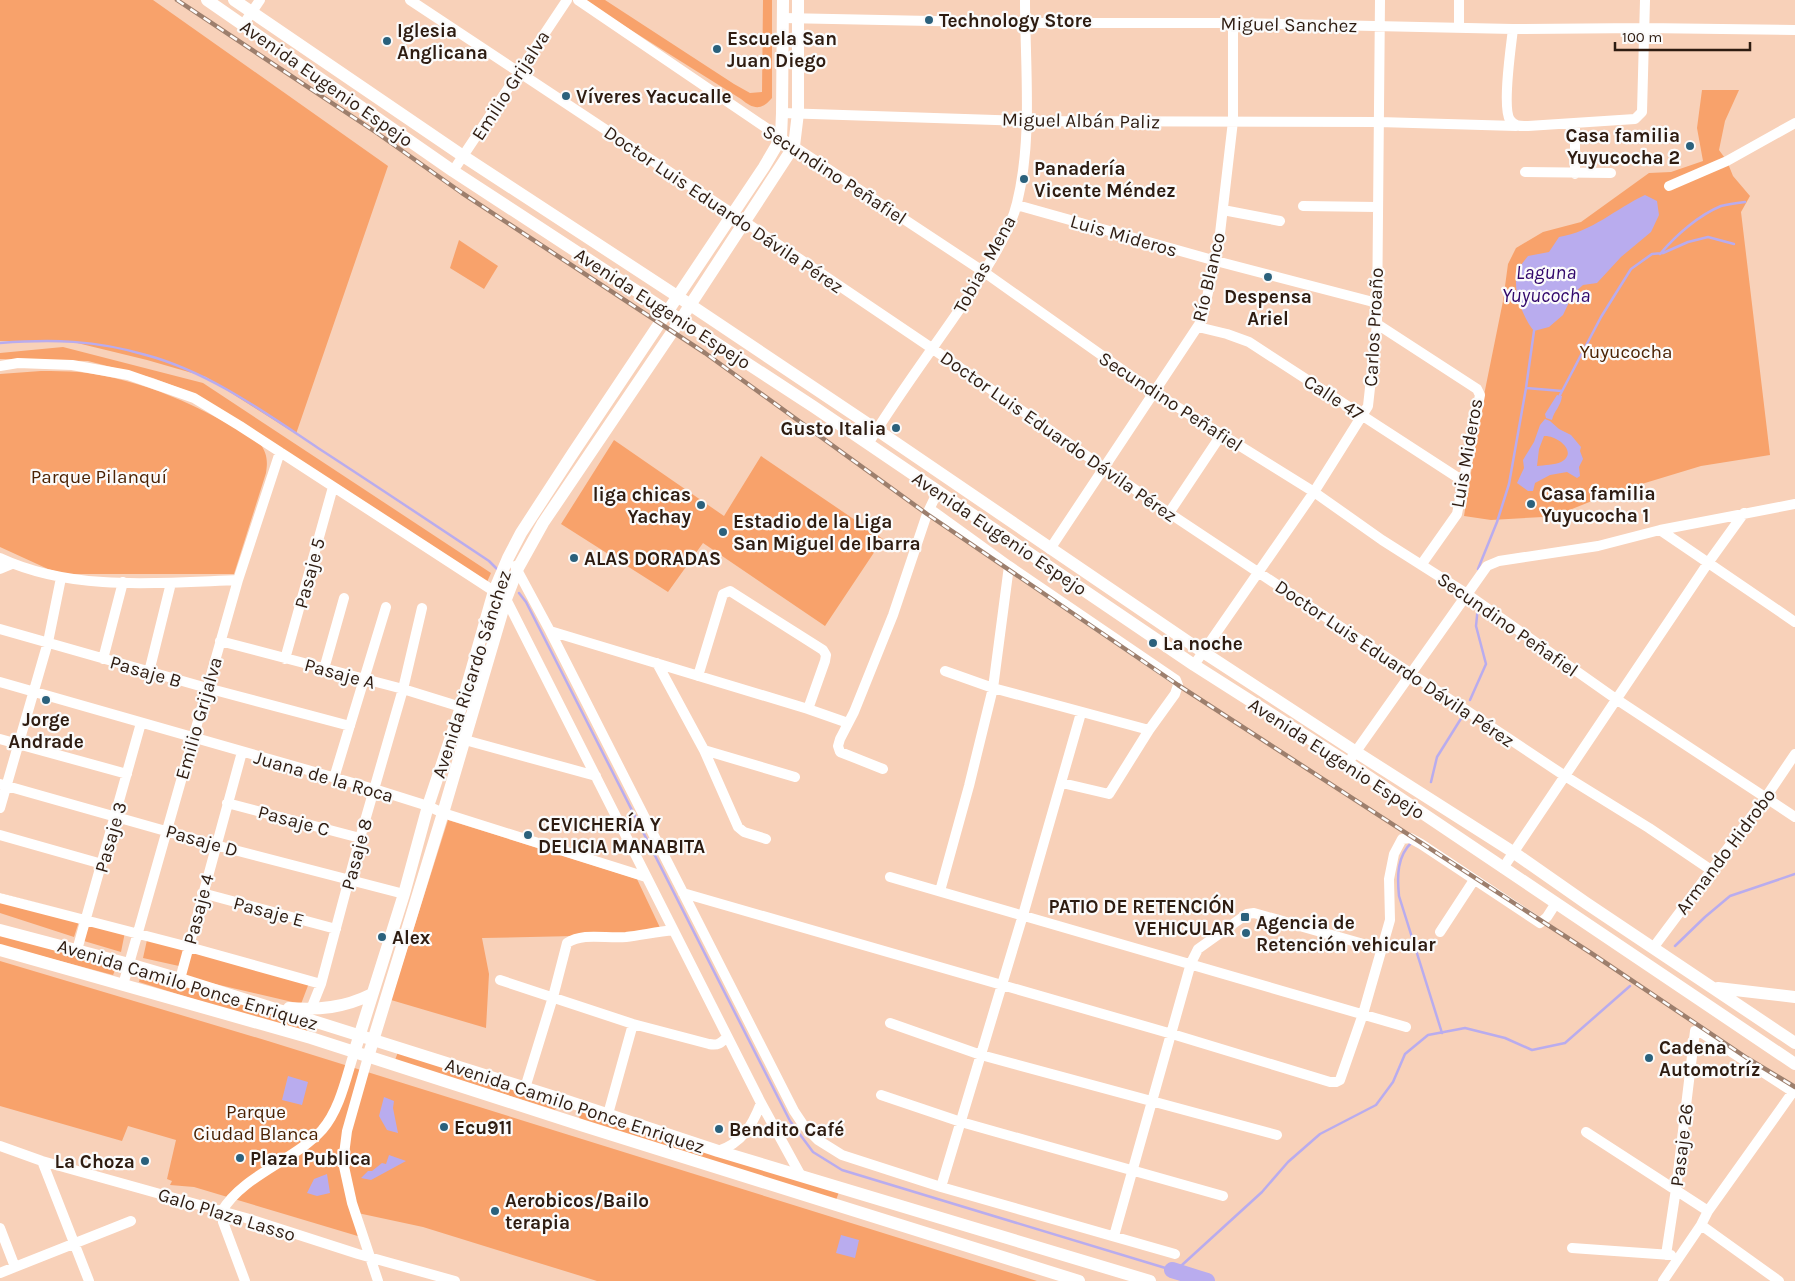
<svg xmlns="http://www.w3.org/2000/svg" width="1795" height="1281" font-family="Karla,sans-serif">
<style>
.green{fill:#f8a26b}
.water{fill:#b9acee;fill-rule:evenodd}
.lines{fill:none;stroke-linecap:round;stroke-linejoin:round}
.stream{stroke:#b9acee;stroke-width:2.5}
.river{stroke:#b9acee;stroke-width:16}
.minor{stroke:#fff;stroke-width:10}
.major{stroke:#fff;stroke-width:12}
.rail-casing{stroke:#9d7f6d;stroke-width:4.5}
.rail{stroke:#fbfbfb;stroke-width:2.5;stroke-dasharray:8;stroke-linecap:butt}
.poi-dot{fill:#2b617c;stroke:#fbfbfb;stroke-width:2}
.labels{text-anchor:middle;stroke-width:4.5;stroke-linejoin:round;paint-order:stroke}
.poi-label{font-size:19px;font-weight:bold;fill:#2e1c11;stroke:#fbfbfb;text-anchor:start}
.street-label{font-size:19px;fill:#2e1c11;stroke:#fbfbfb}
.park-label{font-size:19px;fill:#4b2203;stroke:#fbfbfb}
.water-label{font-size:20px;font-style:italic;fill:#32086b;stroke:#fbfbfb}
</style>
<rect width="100%" height="100%" fill="#f8d1b9"/>
<path class="green" d="M 0,0 L 153,0 L 388,166 L 296,434 L 206,377 L 147,360 L 69,341 L 0,341 Z
M 583,0 L 605,0 L 734,84 L 750,93 L 762,92 L 763,0 L 772,0 L 772,98 C 761,111 753,109 741,99 Z
M 1702,90 L 1739,90 L 1725,121 L 1719,150 L 1727,161 L 1733,176 L 1750,196 L 1741,212 L 1770,455 L 1701,466 L 1612,493 L 1562,513 L 1543,517 L 1491,520 L 1464,516 L 1482,405 L 1503,301 L 1508,264 L 1516,248 L 1543,232 L 1581,222 L 1649,173 L 1671,172 L 1703,161 L 1697,128 Z
M 459,240 L 498,266 L 484,289 L 450,268 Z
M 63,347 L 203,383 L 491,573 L 487,582 L 195,394 L 153,378 L 88,361 L 0,359 L 0,353 Z
M 41,371 C 53,371 66,371 79,372 C 144,379 204,408 259,442 C 267,453 268,460 266,473 L 234,574 L 65,574 L 48,569 L 0,547 L 0,374 Z
M 614,440 L 724,516 L 761,456 L 883,539 L 825,626 L 703,543 L 668,592 L 561,524 Z
M 448,820 L 637,879 L 663,934 L 482,938 L 489,974 L 486,1028 L 391,1000 Z
M 0,893 L 81,915 L 74,937 L 0,913 Z
M 91,917 L 126,927 L 121,952 L 84,941 Z
M 0,934 L 116,968 L 113,975 L 0,945 Z
M 147,940 L 184,950 L 179,966 L 143,958 Z
M 190,952 L 309,983 L 301,1004 L 185,977 Z
M 0,961 L 268,1041 L 1037,1281 L 597,1281 L 423,1227 L 353,1212 L 361,1237 L 194,1187 L 170,1185 L 172,1181 L 167,1179 L 176,1140 L 128,1126 L 122,1141 L 0,1106 Z
M 141,973 L 309,1025 L 306,1034 L 139,982 Z
M 398,1052 L 558,1103 L 555,1110 L 395,1060 Z
M 581,1111 L 839,1192 L 836,1200 L 579,1119 Z"/>
<path class="water" d="M 1645,195 L 1657,201 L 1659,215 L 1651,232 L 1621,257 L 1597,283 L 1583,285 L 1573,294 L 1563,315 L 1549,327 L 1534,331 C 1523,318 1510,286 1519,269 C 1521,264 1525,260 1528,256 L 1549,252 L 1559,237 C 1592,232 1615,209 1645,195 Z
M 1557,395 L 1562,396 C 1561,406 1554,411 1552,420 L 1546,418 L 1545,414 Z
M 1545,419 L 1550,421 L 1559,429 L 1571,435 L 1581,447 L 1580,451 L 1583,459 L 1579,467 L 1580,476 L 1577,478 L 1567,472 L 1550,475 L 1535,483 L 1533,491 L 1528,491 L 1517,483 L 1524,468 L 1523,460 L 1534,442 L 1540,425 ZM 1544,436 C 1557,435 1579,452 1561,462 C 1555,465 1544,465 1537,466 L 1539,449 Z
M 288,1076 L 308,1082 L 302,1105 L 282,1100 Z
M 384,1097 L 394,1101 L 393,1108 L 398,1133 L 387,1130 L 379,1116 Z
M 389,1155 L 406,1161 L 371,1180 L 361,1178 L 368,1171 L 372,1171 L 382,1163 L 386,1164 Z
M 327,1174 L 330,1193 L 317,1196 L 307,1193 L 314,1179 Z
M 841,1235 L 859,1240 L 855,1258 L 836,1253 Z"/>
<g class="lines">
<path class="stream" d="M 1660,254 C 1676,235 1699,215 1721,206 C 1729,204 1737,203 1745,202
M 0,343 C 52,339 95,340 146,355 C 209,372 264,412 318,448 C 375,485 432,523 489,561 L 497,569
M 1526,388 L 1562,391
M 1560,395 L 1601,317 L 1631,269 L 1652,254 L 1663,253 L 1688,242 L 1708,237 L 1734,244
M 1478,569 L 1497,522 L 1509,484 L 1526,388 L 1534,331
M 519,593 L 526,602 L 790,1121 L 813,1152 L 842,1170 L 1172,1270 L 1182,1265 L 1262,1192 L 1288,1162 L 1320,1134 L 1376,1105 L 1393,1082 L 1405,1054 L 1428,1035 L 1465,1028 L 1505,1038 L 1532,1050 L 1565,1043 L 1630,986
M 1470,700 L 1486,664 L 1476,626 L 1478,606
M 1431,782 L 1437,757 L 1462,717
M 1412,842 C 1397,856 1397,876 1399,896 L 1442,1033
M 1675,946 L 1705,917 L 1730,896 L 1795,874"/>
<path class="river" d="M 1172,1270 L 1207,1281"/>
<path class="minor" d="M 410,0 L 745,222 L 933,349 L 1169,513 L 1565,776 L 1649,828 L 1711,870
M 578,0 L 781,138 L 984,272 L 1155,393 L 1314,492 L 1382,540 L 1467,594 L 1616,699 L 1795,817
M 1459,0 L 1459,28
M 783,18 L 1025,23 L 1233,23 L 1513,29 L 1644,28 L 1795,30
M 243,25 L 260,0
M 1513,29 C 1511,46 1502,108 1510,120 C 1515,127 1521,126 1528,126 L 1635,119 L 1642,112 L 1645,0
M 782,113 L 1027,121 L 1379,122 L 1516,126
M 453,171 L 567,0
M 1525,172 L 1611,173
M 1575,174 L 1575,123
M 1669,186 L 1727,161 L 1795,123
M 1017,205 L 1216,261 L 1377,303
M 1303,206 L 1377,207
M 1223,210 L 1280,221
M 1377,324 L 1477,389 L 1480,395 L 1457,514 L 1421,565
M 1198,327 L 1227,334 L 1249,342 L 1463,481
M 0,366 L 18,363 L 72,365 L 128,375 L 194,398 L 240,426 L 506,599 L 761,1103 L 801,1176
M 868,444 C 899,393 935,346 968,297 C 985,271 1010,233 1017,203 C 1033,138 1025,67 1025,0
M 930,509 L 1009,566 L 1176,680 L 1178,685 L 1175,694 L 1149,730 L 1109,794 L 1062,783
M 1169,513 L 1221,435
M 1660,530 L 1795,622
M 1050,549 L 1202,320 L 1219,242 L 1233,121 L 1233,23
M 0,558 C 73,592 160,583 238,580
M 515,566 L 550,631 L 794,1111 L 804,1126 L 818,1140 L 842,1155 L 941,1187 L 1175,1254
M 0,569 L 12,564
M 0,629 L 207,688 L 350,726
M 550,631 L 808,709 L 848,723
M 220,641 L 403,689 L 461,707
M 103,659 L 123,582
M 285,659 L 333,487
M 657,663 L 704,750 L 738,827 L 744,832 L 766,839
M 1194,665 L 1314,492 L 1368,406 L 1377,324 L 1380,0
M 324,669 L 344,598
M 945,671 L 993,688 L 1149,730
M 149,672 L 171,583
M 698,676 L 723,594 L 730,591 L 823,650 L 826,655 L 825,661 L 808,709
M 0,682 L 374,789 L 428,806 L 443,813 L 646,877
M 0,739 L 127,774
M 465,740 L 596,776
M 704,750 L 795,777
M 1352,757 L 1487,566 L 1499,561 L 1598,546 L 1660,530 L 1795,504
M 883,769 L 840,752 L 838,746 L 840,739 L 854,712 L 893,615 L 927,514 L 938,491
M 334,778 L 386,607
M 0,784 L 215,845 L 404,894
M 227,803 L 360,838
M 0,808 L 48,642 L 61,578
M 0,835 L 102,864
M 1503,868 L 1708,563 L 1744,513
M 890,877 L 1406,1027
M 940,891 L 969,786 L 993,688 L 1009,566
M 202,893 L 336,929
M 683,893 L 1172,1034 L 1330,1082 L 1336,1082 L 1340,1080 L 1363,1014 L 1390,920 L 1389,879 L 1394,854 L 1402,839 L 1410,838 L 1421,844 L 1540,923 L 1547,917 L 1556,903
M 0,898 L 189,947 L 321,984
M 1440,932 L 1474,880
M 1653,948 L 1766,797 L 1795,754
M 77,950 L 141,723
M 180,979 L 242,752
M 500,980 L 633,1024 L 709,1044 C 718,1046 721,1043 727,1037
M 123,985 L 238,580 L 280,452
M 311,1009 L 321,984 L 360,838 L 403,689 L 422,608
M 890,1023 L 981,1055 L 1277,1135
M 368,1057 L 347,1131 L 343,1162 L 352,1203 L 378,1281
M 525,1088 L 553,997 L 567,943 C 584,932 606,939 626,937 C 641,935 657,932 673,930
M 881,1095 L 961,1122 L 1223,1196
M 608,1114 L 633,1024
M 1586,1132 L 1708,1211
M 0,1146 L 42,1161 L 246,1218 L 358,1254 L 455,1281
M 718,1151 C 742,1143 752,1126 761,1103
M 42,1161 L 89,1281
M 941,1187 L 1023,915 L 1081,713
M 222,1211 C 242,1176 295,1160 322,1130 C 340,1109 346,1078 354,1053
M 222,1211 L 223,1222 L 245,1281
M 1701,1225 L 1779,1281
M 0,1228 L 15,1267
M 1114,1236 L 1191,963 L 1198,949 L 1247,914 L 1254,913 L 1381,949
M 1572,1248 L 1671,1255
M 1666,1255 L 1676,1189 L 1695,1031 L 1699,1031 L 1795,1093
M 0,1273 L 131,1221
M 1663,1281 L 1701,1225 L 1708,1211 L 1795,1089"/>
<path class="major" d="M 207,0 L 453,171 L 814,407 L 1194,665 L 1348,763 L 1795,1064
M 234,0 L 463,156 L 677,296 L 877,430 L 1203,652 L 1356,752 L 1513,852 L 1586,903 L 1795,1043
M 0,930 L 129,964 L 180,979 L 561,1099 L 718,1151 L 1150,1281
M 0,950 L 311,1038 L 584,1126 L 1079,1281
M 1718,988 L 1795,997
M 289,1008 C 319,1010 344,1008 372,994
M 354,1053 L 404,894 L 428,806 L 461,707 L 494,591 L 508,558 L 521,533 L 573,453 L 764,167 L 781,138 L 782,113 L 783,0
M 368,1057 L 443,813 L 506,599 L 518,568 L 543,523 L 681,319 L 794,146 L 798,113 L 798,0"/>
<defs>
<path id="rail" d="M 177,0 L 377,133 L 462,193 L 705,353 L 927,514 L 1178,685 L 1591,953 L 1747,1058 L 1795,1087"/>
</defs>
<use href="#rail" class="rail-casing"/>
<use href="#rail" class="rail"/>
</g>
<g class="poi-dot">
<circle cx="929" cy="20" r="5"/>
<circle cx="387" cy="41" r="5"/>
<circle cx="717" cy="49" r="5"/>
<circle cx="566" cy="96" r="5"/>
<circle cx="1690" cy="146" r="5"/>
<circle cx="1024" cy="179" r="5"/>
<circle cx="1268" cy="277" r="5"/>
<circle cx="896" cy="428" r="5"/>
<circle cx="1531" cy="504" r="5"/>
<circle cx="701" cy="505" r="5"/>
<circle cx="723" cy="532" r="5"/>
<circle cx="574" cy="558" r="5"/>
<circle cx="1153" cy="643" r="5"/>
<circle cx="46" cy="700" r="5"/>
<circle cx="528" cy="835" r="5"/>
<rect x="1240" y="912" width="10" height="10" rx="2.5"/>
<circle cx="1246" cy="933" r="5"/>
<circle cx="382" cy="937" r="5"/>
<circle cx="1649" cy="1058" r="5"/>
<circle cx="444" cy="1127" r="5"/>
<circle cx="719" cy="1129" r="5"/>
<circle cx="240" cy="1158" r="5"/>
<circle cx="145" cy="1161" r="5"/>
<circle cx="495" cy="1211" r="5"/>
</g>
<g class="labels">
<g class="poi-label">
<text x="939" y="27">Technology Store</text>
<text x="397" y="37">Iglesia<tspan x="397" dy="22">Anglicana</tspan></text>
<text x="727" y="45">Escuela San<tspan x="727" dy="22">Juan Diego</tspan></text>
<text x="576" y="103">Víveres Yacucalle</text>
<text x="1680" y="142" text-anchor="end">Casa familia<tspan x="1680" dy="22">Yuyucocha 2</tspan></text>
<text x="1034" y="175">Panadería<tspan x="1034" dy="22">Vicente Méndez</tspan></text>
<text x="1268" y="303" text-anchor="middle">Despensa<tspan x="1268" dy="22">Ariel</tspan></text>
<text x="886" y="435" text-anchor="end">Gusto Italia</text>
<text x="1541" y="500">Casa familia<tspan x="1541" dy="22">Yuyucocha 1</tspan></text>
<text x="691" y="501" text-anchor="end">liga chicas<tspan x="691" dy="22">Yachay</tspan></text>
<text x="733" y="528">Estadio de la Liga<tspan x="733" dy="22">San Miguel de Ibarra</tspan></text>
<text x="584" y="565">ALAS DORADAS</text>
<text x="1163" y="650">La noche</text>
<text x="46" y="726" text-anchor="middle">Jorge<tspan x="46" dy="22">Andrade</tspan></text>
<text x="538" y="831">CEVICHERÍA Y<tspan x="538" dy="22">DELICIA MANABITA</tspan></text>
<text x="1235" y="913" text-anchor="end">PATIO DE RETENCIÓN<tspan x="1235" dy="22">VEHICULAR</tspan></text>
<text x="1256" y="929">Agencia de<tspan x="1256" dy="22">Retención vehicular</tspan></text>
<text x="392" y="944">Alex</text>
<text x="1659" y="1054">Cadena<tspan x="1659" dy="22">Automotríz</tspan></text>
<text x="454" y="1134">Ecu911</text>
<text x="729" y="1136">Bendito Café</text>
<text x="250" y="1165">Plaza Publica</text>
<text x="135" y="1168" text-anchor="end">La Choza</text>
<text x="505" y="1207">Aerobicos/Bailo<tspan x="505" dy="22">terapia</tspan></text>
</g>
<g class="street-label">
<text transform="translate(1289 24) rotate(1)" y="7">Miguel Sanchez</text>
<text transform="translate(327 83) rotate(35)" y="7">Avenida Eugenio Espejo</text>
<text transform="translate(510 85) rotate(-57)" y="7">Emilio Grijalva</text>
<text transform="translate(1081 120) rotate(1)" y="7">Miguel Albán Paliz</text>
<text transform="translate(835 174) rotate(33)" y="7">Secundino Peñafiel</text>
<text transform="translate(724 209) rotate(34)" y="7">Doctor Luis Eduardo Dávila Pérez</text>
<text transform="translate(1124 235) rotate(16)" y="7">Luis Mideros</text>
<text transform="translate(984 264) rotate(-61)" y="7">Tobias Mena</text>
<text transform="translate(1208 277) rotate(-77)" y="7">Río Blanco</text>
<text transform="translate(663 308) rotate(33)" y="7">Avenida Eugenio Espejo</text>
<text transform="translate(1373 327) rotate(-87)" y="7">Carlos Proaño</text>
<text transform="translate(1334 397) rotate(33)" y="7">Calle 47</text>
<text transform="translate(1171 401) rotate(33)" y="7">Secundino Peñafiel</text>
<text transform="translate(1059 436) rotate(35)" y="7">Doctor Luis Eduardo Dávila Pérez</text>
<text transform="translate(1466 453) rotate(-80)" y="7">Luis Mideros</text>
<text transform="translate(1000 533) rotate(34)" y="7">Avenida Eugenio Espejo</text>
<text transform="translate(309 573) rotate(-75)" y="7">Pasaje 5</text>
<text transform="translate(1508 624) rotate(35)" y="7">Secundino Peñafiel</text>
<text transform="translate(1395 663) rotate(34)" y="7">Doctor Luis Eduardo Dávila Pérez</text>
<text transform="translate(146 671) rotate(16)" y="7">Pasaje B</text>
<text transform="translate(340 673) rotate(15)" y="7">Pasaje A</text>
<text transform="translate(471 674) rotate(-72)" y="7">Avenida Ricardo Sánchez</text>
<text transform="translate(198 718) rotate(-74)" y="7">Emilio Grijalva</text>
<text transform="translate(1337 758) rotate(33)" y="7">Avenida Eugenio Espejo</text>
<text transform="translate(324 776) rotate(16)" y="7">Juana de la Roca</text>
<text transform="translate(294 820) rotate(15)" y="7">Pasaje C</text>
<text transform="translate(110 837) rotate(-74)" y="7">Pasaje 3</text>
<text transform="translate(202 840) rotate(16)" y="7">Pasaje D</text>
<text transform="translate(1725 851) rotate(-53)" y="7">Armando Hidrobo</text>
<text transform="translate(356 854) rotate(-75)" y="7">Pasaje 8</text>
<text transform="translate(198 909) rotate(-75)" y="7">Pasaje 4</text>
<text transform="translate(269 911) rotate(15)" y="7">Pasaje E</text>
<text transform="translate(188 984) rotate(17)" y="7">Avenida Camilo Ponce Enriquez</text>
<text transform="translate(575 1105) rotate(18)" y="7">Avenida Camilo Ponce Enriquez</text>
<text transform="translate(1681 1145) rotate(-83)" y="7">Pasaje 26</text>
<text transform="translate(227 1214) rotate(17)" y="7">Galo Plaza Lasso</text>
</g>
<g class="park-label">
<text x="1626" y="358">Yuyucocha</text>
<text x="99" y="483">Parque Pilanquí</text>
<text x="256" y="1118">Parque<tspan x="256" dy="22">Ciudad Blanca</tspan></text>
</g>
<g class="water-label">
<text x="1546" y="279">Laguna<tspan x="1546" dy="23">Yuyucocha</tspan></text>
</g>
</g>
<path d="M1615 42v8h135v-8" fill="none" stroke="#2e1c11" stroke-width="2.5"/>
<text x="1622" y="42" font-size="15" fill="#2e1c11" stroke="#fbfbfb" stroke-width="4" paint-order="stroke">100 m</text>
</svg>
